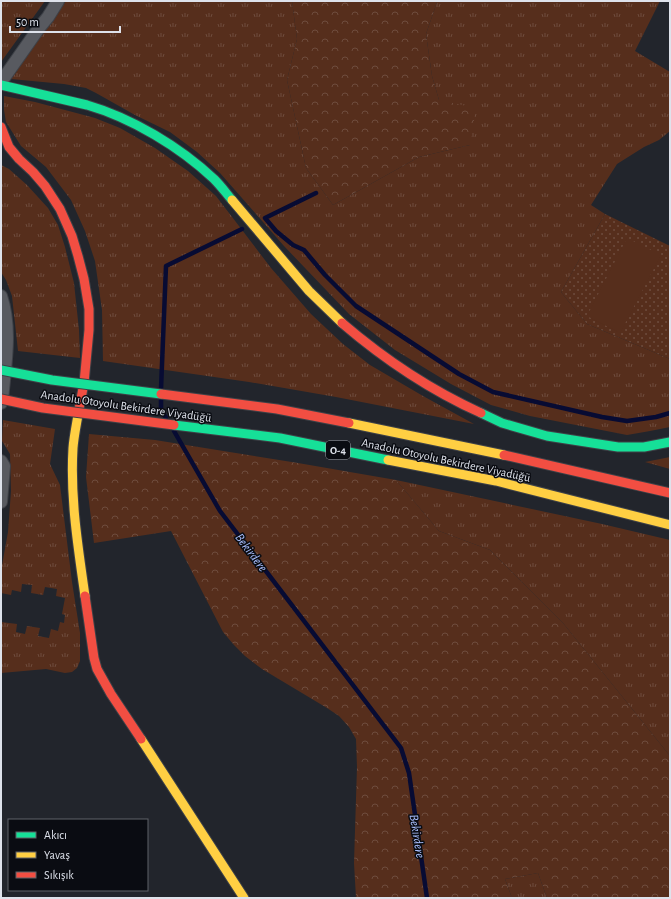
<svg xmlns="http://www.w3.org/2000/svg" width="671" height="899" font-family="'Alegreya Sans',sans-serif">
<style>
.grass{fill:url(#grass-tufts)}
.forest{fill:url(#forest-crowns)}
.park{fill:url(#park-dots)}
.pitch{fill:#562e1c}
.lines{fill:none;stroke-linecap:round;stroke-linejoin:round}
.stream{stroke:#070b33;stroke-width:4.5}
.street-casing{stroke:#3e4147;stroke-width:14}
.fast-casing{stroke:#3e4147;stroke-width:11}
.slow-casing{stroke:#3e4147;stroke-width:11}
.jam-casing{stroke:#3e4147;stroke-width:11}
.street{stroke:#585a60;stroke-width:12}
.fast{stroke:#16e098;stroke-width:9}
.slow{stroke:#ffcf43;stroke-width:9}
.jam{stroke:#f24e42;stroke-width:9}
.fast-bridge-casing{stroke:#3e4147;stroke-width:11;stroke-linecap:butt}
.slow-bridge-casing{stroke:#3e4147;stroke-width:11;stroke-linecap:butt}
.jam-bridge-casing{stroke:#3e4147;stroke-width:11;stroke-linecap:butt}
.fast-bridge{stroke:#16e098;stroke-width:9}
.slow-bridge{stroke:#ffcf43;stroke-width:9}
.jam-bridge{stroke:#f24e42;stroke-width:9}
.labels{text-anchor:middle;stroke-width:3;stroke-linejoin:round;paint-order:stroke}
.shield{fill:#0a0c12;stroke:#9ea2aa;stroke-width:1}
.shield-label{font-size:11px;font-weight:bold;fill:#dee2eb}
.street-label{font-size:12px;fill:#dee2eb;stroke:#0a0c12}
.water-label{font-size:13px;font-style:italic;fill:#a9bffe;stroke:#0a0c12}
</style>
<defs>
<pattern id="grass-tufts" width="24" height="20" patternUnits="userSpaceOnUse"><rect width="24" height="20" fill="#562e1c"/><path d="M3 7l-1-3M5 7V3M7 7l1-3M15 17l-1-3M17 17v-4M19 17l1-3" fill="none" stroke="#6e4c3d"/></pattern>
<pattern id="forest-crowns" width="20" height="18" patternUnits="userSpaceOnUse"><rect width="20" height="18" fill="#562e1c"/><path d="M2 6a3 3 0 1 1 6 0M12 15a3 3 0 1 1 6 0" fill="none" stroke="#6e4c3d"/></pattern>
<pattern id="park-dots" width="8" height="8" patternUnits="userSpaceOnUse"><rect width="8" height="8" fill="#562e1c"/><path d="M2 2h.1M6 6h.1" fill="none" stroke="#6e4c3d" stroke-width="1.8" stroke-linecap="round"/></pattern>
</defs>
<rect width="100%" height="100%" fill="#22252c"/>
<path class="grass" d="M 1,1 L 45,1 L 1,62 Z
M 66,1 L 292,1 L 297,39 L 287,80 L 306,168 L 333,205 L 419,157 L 470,145 L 439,100 L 432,76 L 426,34 L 437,2 L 435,1 L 660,1 L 635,51 L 670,72 L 670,131 L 659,140 L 644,147 L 617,164 L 591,205 L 605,214 L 561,292 L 587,324 L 670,359 L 670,427 L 650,431 L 627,435 L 530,416 L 491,405 L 451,384 L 395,350 L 349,314 L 284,246 L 220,173 L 197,152 L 170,132 L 135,115 L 96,93 L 86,88 L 64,84 L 11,79 L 21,63 Z
M 4,96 L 35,102 L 95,118 L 120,128 L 155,148 L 188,171 L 216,196 L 271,268 L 311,314 L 343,344 L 370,365 L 423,396 L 474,424 L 336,397 L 249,382 L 103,361 L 102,310 L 95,261 L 85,231 L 71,200 L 46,167 L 21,146 L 6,122 L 4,110 Z
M 1,165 L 9,169 L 27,185 L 48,208 L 58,225 L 65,247 L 74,283 L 79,330 L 80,358 L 18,351 L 12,296 L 6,280 L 1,272 Z
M 3,420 L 55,429 L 50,464 L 60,485 L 72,582 L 80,633 L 80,661 L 77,668 L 72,672 L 65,673 L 46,669 L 1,673 L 1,622 L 17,624 L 16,632 L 25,634 L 27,626 L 40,628 L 38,636 L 49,638 L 51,629 L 58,631 L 60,622 L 64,623 L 65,615 L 62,614 L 65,598 L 56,596 L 57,589 L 45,587 L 43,595 L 31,593 L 32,585 L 22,584 L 21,592 L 12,590 L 11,595 L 1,593 L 1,571 L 8,532 L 11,491 L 10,454 L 2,441 Z
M 670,457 L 670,469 L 645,462 Z
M 396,480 L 602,524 L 670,540 L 670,756 L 563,623 L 490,550 L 439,531 Z
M 538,873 L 547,898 L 512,898 L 505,879 Z"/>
<path class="forest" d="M 292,1 L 435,1 L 437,2 L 426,34 L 432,76 L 439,100 L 476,108 L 470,145 L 419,157 L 333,205 L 306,168 L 287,80 L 297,39 Z
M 89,434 L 155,440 L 298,463 L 396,480 L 439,531 L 490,550 L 563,623 L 670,756 L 670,898 L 547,898 L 538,873 L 505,879 L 512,898 L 356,898 L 354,863 L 357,767 L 356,739 L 349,727 L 339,716 L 327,708 L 262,669 L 245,656 L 234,645 L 223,632 L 171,531 L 94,543 L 86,477 Z"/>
<path class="park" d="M 605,214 L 670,246 L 670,359 L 587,324 L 561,292 Z"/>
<path class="pitch" d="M 627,238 L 661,255 L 620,333 L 587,316 Z"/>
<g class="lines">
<path class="stream" d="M 316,193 L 265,218 L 276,231 L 293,245 L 304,250 L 325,275 L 356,306 L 459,374 L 493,392 L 602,417 L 627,421 L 656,417 L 670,413
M 161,389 L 166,266 L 242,229
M 161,398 L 161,409 L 166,418
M 174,431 L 220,511 L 401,748 L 409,773 L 427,898"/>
<defs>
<path id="street" d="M 1,82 L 39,28 L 48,17 L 58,1
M 1,296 C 12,329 5,366 2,400 L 1,403
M 1,461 L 4,466 L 1,502"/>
<path id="fast" d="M 1,85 L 87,105 C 132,118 180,147 214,179 C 221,186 226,193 232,200
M 481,413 L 502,423 L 547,436 L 618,447 L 644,447 L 670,442"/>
<path id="slow" d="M 232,200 L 309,291 L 342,323
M 79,409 C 77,422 74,435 73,448 C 70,498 78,547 85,596
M 141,739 L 244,898"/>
<path id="jam" d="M 1,127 L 9,147 L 19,159 L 33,172 L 45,186 L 60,209 L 72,236 L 78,256 L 84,279 L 89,309 L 89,330 L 84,383 L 79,409
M 342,323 C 384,359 430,390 481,413
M 85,596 L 94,658 L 97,669 L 111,694 L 141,739"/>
</defs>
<use href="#street" class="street-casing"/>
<use href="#fast" class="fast-casing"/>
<use href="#slow" class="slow-casing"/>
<use href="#jam" class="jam-casing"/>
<use href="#street" class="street"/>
<use href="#fast" class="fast"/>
<use href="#slow" class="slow"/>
<use href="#jam" class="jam"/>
<defs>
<path id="fast-bridge" d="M 1,370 L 52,380 L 161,394
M 174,425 L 280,438 L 388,460"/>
<path id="slow-bridge" d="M 349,423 L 504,455
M 388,460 L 496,481 L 670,525"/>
<path id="jam-bridge" d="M 161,394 L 277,409 L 349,423
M 1,399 L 43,408 L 174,425
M 504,455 L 670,493"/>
</defs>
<use href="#fast-bridge" class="fast-bridge-casing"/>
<use href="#slow-bridge" class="slow-bridge-casing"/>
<use href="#jam-bridge" class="jam-bridge-casing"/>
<use href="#fast-bridge" class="fast-bridge"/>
<use href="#slow-bridge" class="slow-bridge"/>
<use href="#jam-bridge" class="jam-bridge"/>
</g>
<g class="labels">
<rect class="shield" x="326" y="441" width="24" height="18" rx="3"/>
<g class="shield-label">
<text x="338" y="454">O-4</text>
</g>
<g class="street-label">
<text transform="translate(126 406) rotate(8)" y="4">Anadolu Otoyolu Bekirdere Viyadüğü</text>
<text transform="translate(446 460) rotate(12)" y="4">Anadolu Otoyolu Bekirdere Viyadüğü</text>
</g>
<g class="water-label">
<text transform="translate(252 552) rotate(53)" y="5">Bekirdere</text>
<text transform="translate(418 836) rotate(81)" y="5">Bekirdere</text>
</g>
</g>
<rect width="671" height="899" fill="none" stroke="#dee2eb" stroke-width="4"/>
<rect x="8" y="819" width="140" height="72" fill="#0a0c12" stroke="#5f6269"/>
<rect x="16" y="832" width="20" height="6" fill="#16e098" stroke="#5f6269"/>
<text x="44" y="839" font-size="12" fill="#dee2eb">Akıcı</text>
<rect x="16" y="852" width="20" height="6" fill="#ffcf43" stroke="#5f6269"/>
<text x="44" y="859" font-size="12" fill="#dee2eb">Yavaş</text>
<rect x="16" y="872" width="20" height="6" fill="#f24e42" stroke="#5f6269"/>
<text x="44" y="879" font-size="12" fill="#dee2eb">Sıkışık</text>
<path d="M10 26v6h110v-6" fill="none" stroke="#dee2eb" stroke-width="2"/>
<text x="16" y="26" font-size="12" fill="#dee2eb" stroke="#0a0c12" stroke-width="3" paint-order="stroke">50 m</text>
</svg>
